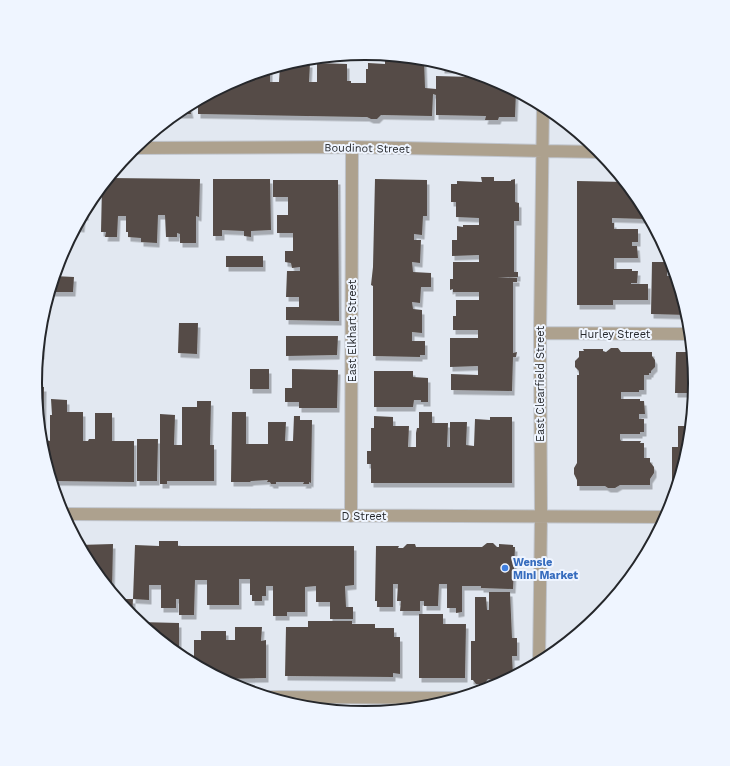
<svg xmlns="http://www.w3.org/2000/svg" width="730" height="766" font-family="'Work Sans',sans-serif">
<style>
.building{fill:#544b46;filter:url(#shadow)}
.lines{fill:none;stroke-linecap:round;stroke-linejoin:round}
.street-casing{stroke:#c0c5cd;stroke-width:14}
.street{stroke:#ada18e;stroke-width:12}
.shop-dot{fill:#3f7fe0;stroke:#eff5ff;stroke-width:1.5}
.labels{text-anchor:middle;stroke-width:4;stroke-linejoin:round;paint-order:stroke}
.street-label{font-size:11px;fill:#25272b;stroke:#eff5ff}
.shop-label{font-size:11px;font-weight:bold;fill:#366cbe;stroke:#eff5ff;text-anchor:start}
.rim{fill:none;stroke:#25272b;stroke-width:2}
</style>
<defs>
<filter id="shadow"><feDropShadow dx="2.5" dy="4.5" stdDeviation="0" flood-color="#0004"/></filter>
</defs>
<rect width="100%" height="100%" fill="#e2e8f1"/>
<path class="building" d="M 385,55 L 424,59 L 425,88 L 436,89 L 436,76 L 471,77 L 471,72 L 491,78 L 516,91 L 515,117 L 499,117 L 498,120 L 485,120 L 486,116 L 436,115 L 436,95 L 433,94 L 432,116 L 381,115 L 377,119 L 371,119 L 367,117 L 363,117 L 198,114 L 198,100 L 233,81 L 241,81 L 241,77 L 270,69 L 270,82 L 279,82 L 280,66 L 288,63 L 310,63 L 309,82 L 317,82 L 317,63 L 347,64 L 347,81 L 351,81 L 351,83 L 366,83 L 366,69 L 368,69 L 368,63 L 385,64 Z
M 442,63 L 460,69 L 442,69 Z
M 189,105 L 191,114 L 175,114 L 182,108 Z
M 481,177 L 494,177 L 494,181 L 511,181 L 511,180 L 515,179 L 515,202 L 519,203 L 519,221 L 514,221 L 514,272 L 518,272 L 518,277 L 497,277 L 517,278 L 517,282 L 513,282 L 513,353 L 517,352 L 516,357 L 513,357 L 512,391 L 451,390 L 451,374 L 478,375 L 478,366 L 450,367 L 450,338 L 478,338 L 478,330 L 453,330 L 453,316 L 456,316 L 456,300 L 479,300 L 479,292 L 453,292 L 453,289 L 450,290 L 450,279 L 453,279 L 453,262 L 479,262 L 479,255 L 452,256 L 452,240 L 457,240 L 457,226 L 463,227 L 463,225 L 479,225 L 479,218 L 456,217 L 456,202 L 451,202 L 451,184 L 457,184 L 457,181 L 482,182 Z
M 109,178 L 200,179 L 199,217 L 196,216 L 196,243 L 180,243 L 180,234 L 177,233 L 177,237 L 166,237 L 165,215 L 158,215 L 157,243 L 141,242 L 141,238 L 128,237 L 128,232 L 126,232 L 126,216 L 118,216 L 117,237 L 105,237 L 106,232 L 101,232 L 102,186 Z
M 213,179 L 270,179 L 271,230 L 251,231 L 251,237 L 244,236 L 244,231 L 222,230 L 222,236 L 213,236 Z
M 375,179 L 427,180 L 427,216 L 423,216 L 422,235 L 414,234 L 414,240 L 421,240 L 420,263 L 412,262 L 413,272 L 431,273 L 431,287 L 421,287 L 420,303 L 412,302 L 413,309 L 422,310 L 422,333 L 412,332 L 412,341 L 425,341 L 425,355 L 420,355 L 420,357 L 373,356 L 373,286 L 371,285 L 373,267 Z
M 273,180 L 338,180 L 339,321 L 286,320 L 286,307 L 299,307 L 299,297 L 286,297 L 287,271 L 300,271 L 300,267 L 292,268 L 291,263 L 285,262 L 285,251 L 293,251 L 293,233 L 277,233 L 277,215 L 288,215 L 288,197 L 273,197 Z
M 577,181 L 625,182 L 640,200 L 646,211 L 646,219 L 612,218 L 612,223 L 614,223 L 614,229 L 638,229 L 638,242 L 632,242 L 632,246 L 637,246 L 638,258 L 614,258 L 614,269 L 632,269 L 632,271 L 638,271 L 637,283 L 631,283 L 631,284 L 648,284 L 648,300 L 613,300 L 613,305 L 577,305 Z
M 86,208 L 86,216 L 83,216 L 82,228 L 76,227 Z
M 226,256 L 263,256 L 263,267 L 226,267 Z
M 652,262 L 667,262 L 667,276 L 676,276 L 688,315 L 651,314 Z
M 54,276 L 74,277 L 73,292 L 49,292 Z
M 42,318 L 43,318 L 42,355 L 38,355 Z
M 179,323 L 198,323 L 197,354 L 178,353 Z
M 286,336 L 338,336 L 337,355 L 286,356 Z
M 611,348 L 618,348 L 621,352 L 652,352 L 652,356 L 655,360 L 655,367 L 651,371 L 651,373 L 649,373 L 649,375 L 644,375 L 644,390 L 639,390 L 639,392 L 621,392 L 621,399 L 640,399 L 640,401 L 644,401 L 645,414 L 639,414 L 639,419 L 644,419 L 644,432 L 640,432 L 640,434 L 620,434 L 620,439 L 621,441 L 641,441 L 640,443 L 644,443 L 644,458 L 650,458 L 650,462 L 654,467 L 654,473 L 650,479 L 650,485 L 620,485 L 615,488 L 608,488 L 605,486 L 577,486 L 577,480 L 574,474 L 574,468 L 577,463 L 577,375 L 579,375 L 579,371 L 575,367 L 575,361 L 579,357 L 579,351 L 584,351 L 583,349 L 603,349 L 603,351 L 606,352 Z
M 676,352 L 692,352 L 695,383 L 694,393 L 675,393 Z
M 250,369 L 269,369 L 269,389 L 250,389 Z
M 292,369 L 338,370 L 337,408 L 299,408 L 299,402 L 285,402 L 285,388 L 292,388 Z
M 374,371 L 413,371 L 413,377 L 428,378 L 428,402 L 421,402 L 421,400 L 414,400 L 413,407 L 374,407 Z
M 35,387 L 44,387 L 43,452 L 41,447 Z
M 51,399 L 67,400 L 67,412 L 83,412 L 83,441 L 88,441 L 89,439 L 95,439 L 95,413 L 112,413 L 112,441 L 134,441 L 134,482 L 51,481 L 45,459 L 46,440 L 50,441 L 50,415 L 52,415 Z
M 197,401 L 211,401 L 210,445 L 214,445 L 214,481 L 167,481 L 167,484 L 160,484 L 160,414 L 175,415 L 174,445 L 182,445 L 182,407 L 197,407 Z
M 232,412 L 246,412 L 246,444 L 268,444 L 268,422 L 286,422 L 285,441 L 293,441 L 294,416 L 300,416 L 300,420 L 312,420 L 311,483 L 309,482 L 309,484 L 303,484 L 304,482 L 276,482 L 276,484 L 271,484 L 270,482 L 267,482 L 268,480 L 251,481 L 250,482 L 231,482 Z
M 419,412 L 432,412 L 432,423 L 448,423 L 447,447 L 450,447 L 450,422 L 467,422 L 466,445 L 474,446 L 475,419 L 490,420 L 490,417 L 512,417 L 512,483 L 371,483 L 371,464 L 367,464 L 367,451 L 371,451 L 371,428 L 374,428 L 374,416 L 393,417 L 393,426 L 409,426 L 408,447 L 416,447 L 416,433 L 417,428 L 419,428 Z
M 678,426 L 691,426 L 689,448 L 677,485 L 672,485 L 672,447 L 678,447 Z
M 137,439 L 158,439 L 157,481 L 137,481 Z
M 159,541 L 178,541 L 178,546 L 354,546 L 354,585 L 345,586 L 346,607 L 353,607 L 353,619 L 330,619 L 330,602 L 316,602 L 316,586 L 305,587 L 305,612 L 287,612 L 287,616 L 273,616 L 273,586 L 266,586 L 266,596 L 262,596 L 262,601 L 252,601 L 252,595 L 250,595 L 250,579 L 239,579 L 239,605 L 207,605 L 207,580 L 195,580 L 194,615 L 179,615 L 179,599 L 176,599 L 176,608 L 161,608 L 161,585 L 149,585 L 149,600 L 133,599 L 135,545 L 159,546 Z
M 487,543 L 493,543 L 497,547 L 499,547 L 499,544 L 513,545 L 513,547 L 515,547 L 513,589 L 481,588 L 481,586 L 462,586 L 462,612 L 456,613 L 456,608 L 447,608 L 447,584 L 439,584 L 438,606 L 424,606 L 424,601 L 420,601 L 420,611 L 400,611 L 401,601 L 397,601 L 398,584 L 393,584 L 393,607 L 377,607 L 377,601 L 375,601 L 376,546 L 399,546 L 398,548 L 403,548 L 407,544 L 415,544 L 416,547 L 482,547 Z
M 113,544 L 112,592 L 90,566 L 79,545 Z
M 489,592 L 510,592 L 512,638 L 517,638 L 517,656 L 512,656 L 513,676 L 499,684 L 496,684 L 493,680 L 488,679 L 484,684 L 476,684 L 473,680 L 471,680 L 471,641 L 475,641 L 475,597 L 486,597 L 487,610 L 489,610 Z
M 117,599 L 133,599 L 132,617 L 131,616 Z
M 419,614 L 443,614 L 443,624 L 466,624 L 465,678 L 419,678 Z
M 308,621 L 352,621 L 352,624 L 375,624 L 375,628 L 394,628 L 394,637 L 400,637 L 400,674 L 393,673 L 393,677 L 285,676 L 286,627 L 308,627 Z
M 139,622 L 179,623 L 179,655 L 150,631 Z
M 235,627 L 262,627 L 261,641 L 266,640 L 266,678 L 221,679 L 194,664 L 194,640 L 201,640 L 201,631 L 226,631 L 226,640 L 235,640 Z"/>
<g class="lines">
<defs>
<path id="street" d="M 134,148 L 352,147 L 543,151 L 600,152
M 540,333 L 690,334
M 63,514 L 666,517
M 351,516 L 352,147
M 539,663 L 541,516 L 540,333 L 543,106
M 268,697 L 456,698"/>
</defs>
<use href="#street" class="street-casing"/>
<use href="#street" class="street"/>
</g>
<circle class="shop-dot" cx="505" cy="568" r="4"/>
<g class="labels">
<g class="street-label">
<text transform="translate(367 148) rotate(1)" y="4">Boudinot Street</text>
<text transform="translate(352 331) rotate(-90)" y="4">East Elkhart Street</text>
<text x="615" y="338">Hurley Street</text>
<text transform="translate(540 384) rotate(-90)" y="4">East Clearfield Street</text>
<text x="364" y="520">D Street</text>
</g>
<g class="shop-label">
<text x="513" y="566">Wensle<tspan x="513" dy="13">Mini Market</tspan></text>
</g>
</g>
<path d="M0 0H730V766H0ZM42 383a323 323 0 1 1 646 0a323 323 0 1 1-646 0Z" fill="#eff5ff" fill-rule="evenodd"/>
<path class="rim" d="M42 383a323 323 0 1 1 646 0a323 323 0 1 1-646 0Z"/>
</svg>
